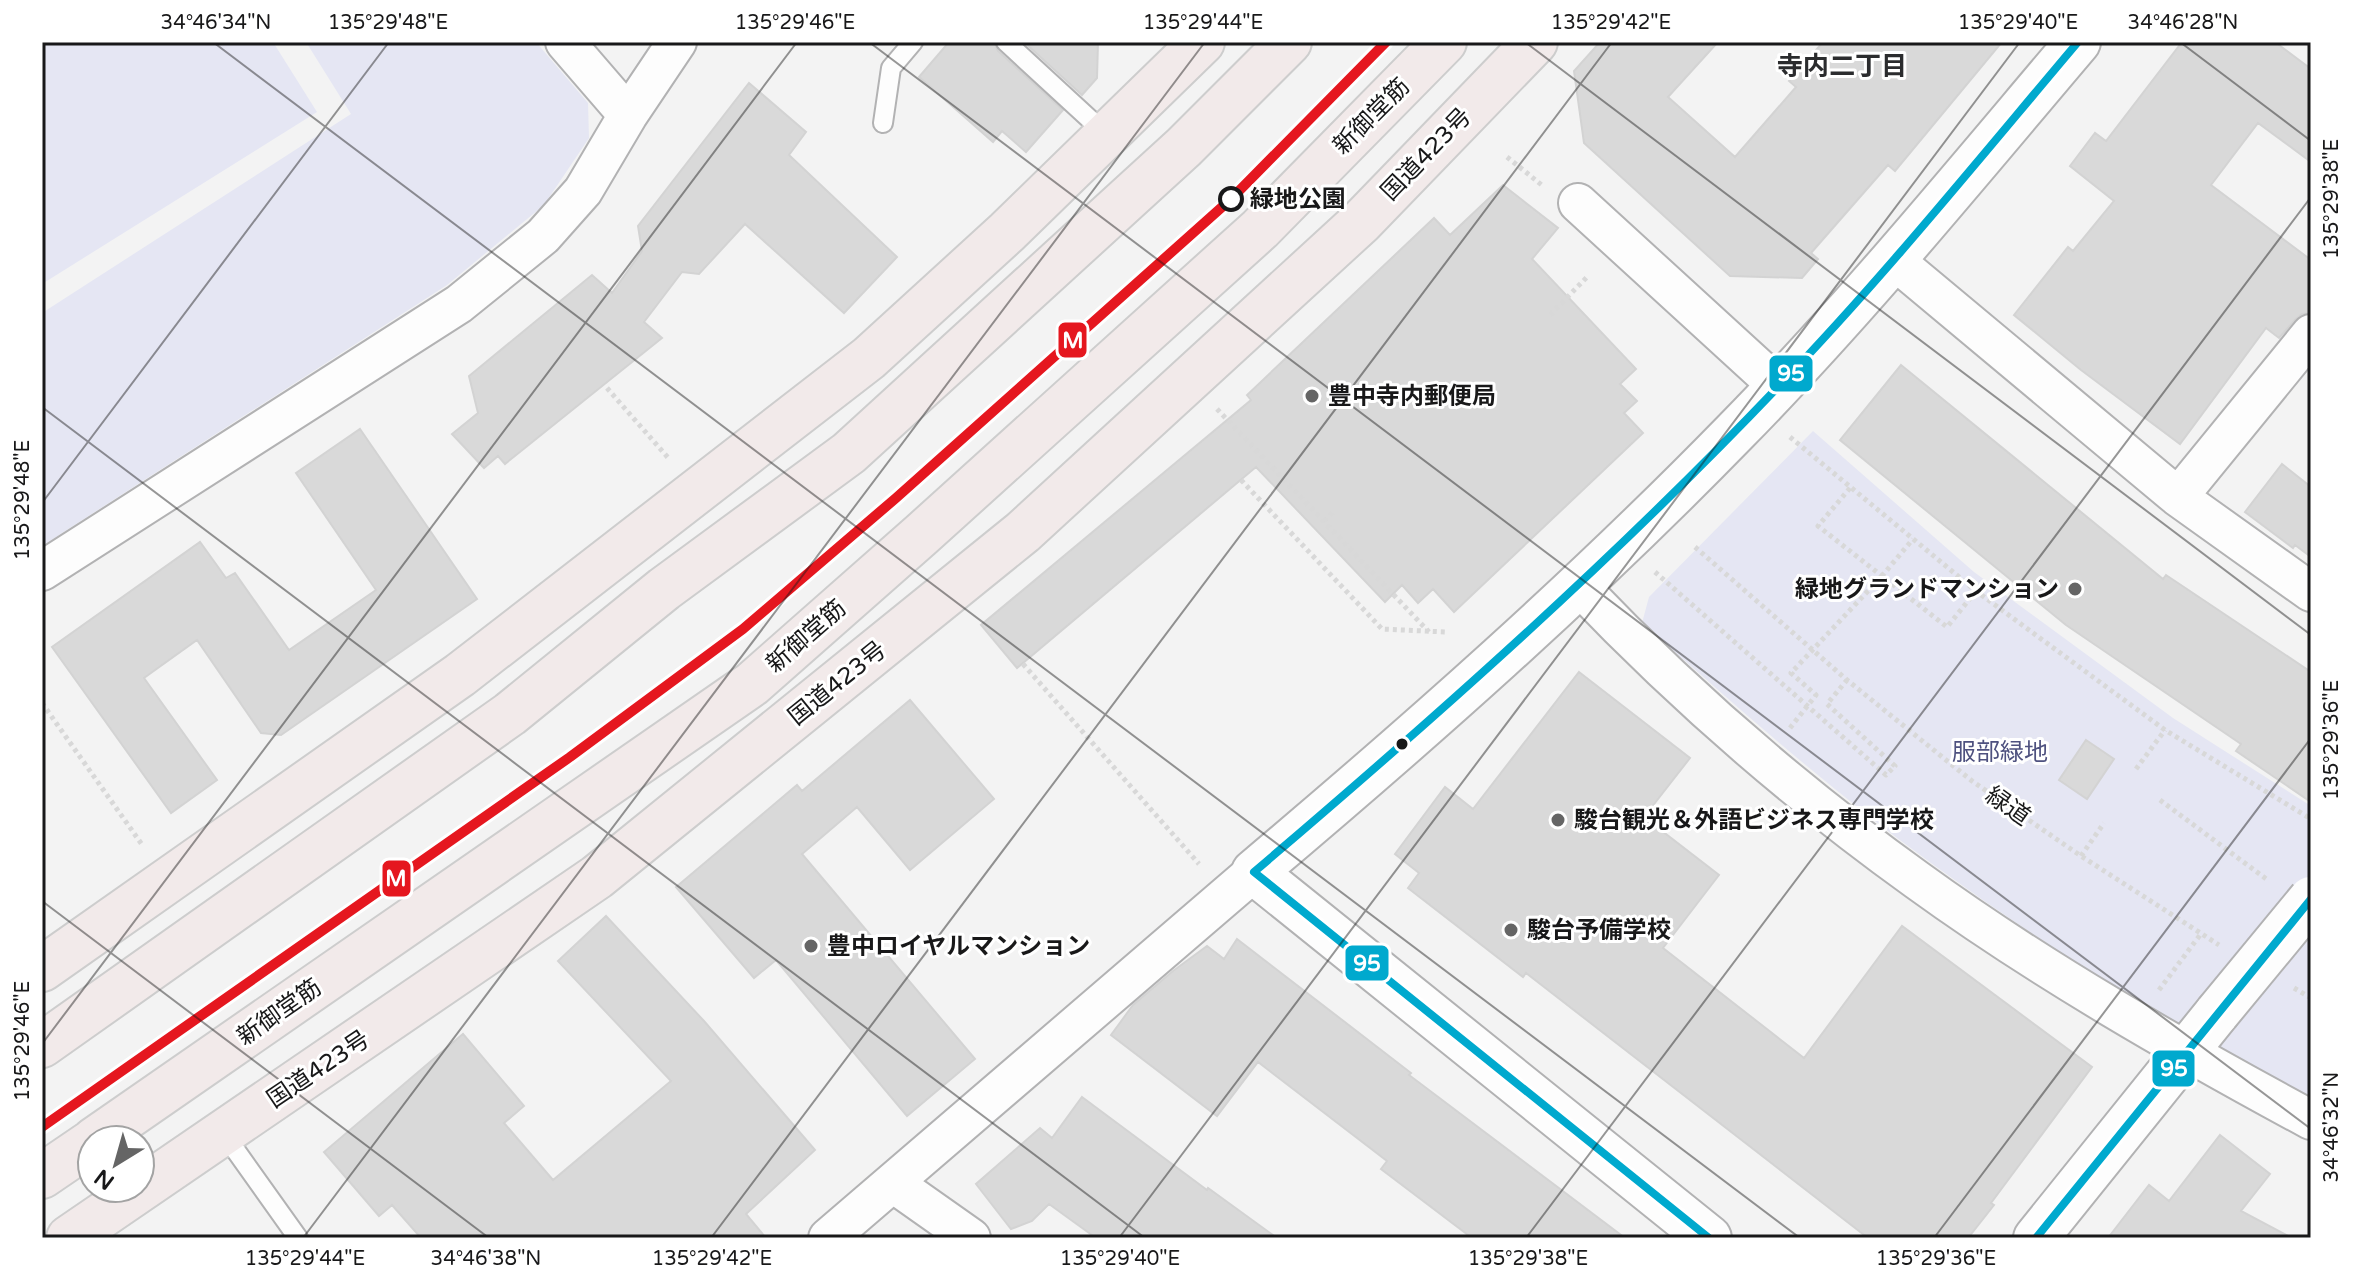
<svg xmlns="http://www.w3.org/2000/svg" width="2353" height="1280" font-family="'Varela Round','Noto Sans JP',sans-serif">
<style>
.green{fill:#e5e6f3}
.building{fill:#d9d9d9;stroke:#d3d3d3;stroke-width:2}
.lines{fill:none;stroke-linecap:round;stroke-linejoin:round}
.lane-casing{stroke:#b2b2b3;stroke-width:22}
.street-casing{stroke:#b2b2b3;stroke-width:42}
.secondary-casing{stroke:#b2b2b3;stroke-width:48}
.highway-casing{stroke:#cdcdcd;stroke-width:48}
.path{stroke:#d8d8d8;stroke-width:5;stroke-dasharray:4 4;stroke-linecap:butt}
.lane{stroke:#fdfdfd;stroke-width:18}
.street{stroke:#fdfdfd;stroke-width:38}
.secondary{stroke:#fdfdfd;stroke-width:44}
.highway{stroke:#f2eaea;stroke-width:44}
.secondary-bridge-casing{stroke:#b2b2b3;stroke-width:48;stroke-linecap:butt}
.secondary-bridge{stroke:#fdfdfd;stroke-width:44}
.bus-1-casing{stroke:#fff;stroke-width:14}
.bus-1{stroke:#00a9ce;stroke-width:8}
.metro-1-casing{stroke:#fff;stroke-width:16}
.metro-1{stroke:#e5171f;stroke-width:10}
.ticks{fill:none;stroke:#181819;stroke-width:2;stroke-opacity:0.45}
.stop-dot{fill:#fff;stroke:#181819;stroke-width:4}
.poi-dot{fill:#656565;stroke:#fff;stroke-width:3}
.bus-dot{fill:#181819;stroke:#fff;stroke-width:3}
.labels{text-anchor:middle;stroke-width:6;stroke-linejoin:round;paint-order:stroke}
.street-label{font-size:24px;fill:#181819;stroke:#fff}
.stop-label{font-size:24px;font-weight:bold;fill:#181819;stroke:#fff;text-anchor:start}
.poi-label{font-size:24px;font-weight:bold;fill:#181819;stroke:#fff;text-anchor:start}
.park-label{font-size:24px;fill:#4e517f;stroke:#fff}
.neighbourhood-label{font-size:26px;font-weight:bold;fill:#2b2c2e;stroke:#fff}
.line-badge{stroke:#fff;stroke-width:3}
.badge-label{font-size:22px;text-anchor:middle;font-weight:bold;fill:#fff}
.neatline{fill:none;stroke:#181819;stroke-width:3}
.ticks-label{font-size:20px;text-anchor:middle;fill:#181819}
</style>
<rect width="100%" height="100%" fill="#f3f3f3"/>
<path class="green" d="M 42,42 L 273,42 L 317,112 L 42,284 Z
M 306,42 L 536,42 L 588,103 L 589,138 L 544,205 L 447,285 L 42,546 L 42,313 L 351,114 Z
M 1813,431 L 1974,572 L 2173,718 L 2311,806 L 2311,1100 C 2179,1030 2052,951 1931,863 C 1830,790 1736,706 1642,623 L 1649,597 Z"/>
<path class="building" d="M 949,42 L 994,42 L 998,51 L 1063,110 L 1026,152 L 1002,131 L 993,142 L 919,77 Z
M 1024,42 L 1098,42 L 1097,78 L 1082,95 Z
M 1600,42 L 1718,42 L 1668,97 L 1735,157 L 1796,87 L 1789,81 L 1823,42 L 2002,42 L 1895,171 L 1888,165 L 1811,253 L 1818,259 L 1802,278 L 1730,276 L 1584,143 L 1574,71 Z
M 2182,42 L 2275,42 L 2311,69 L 2311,162 L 2258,123 L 2211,185 L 2311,260 L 2311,313 L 2302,314 L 2295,320 L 2279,338 L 2266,328 L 2180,444 L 2081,370 L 2014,315 L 2068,247 L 2073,251 L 2114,201 L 2070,166 L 2095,133 L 2106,141 Z
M 749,83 L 806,132 L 789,155 L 897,257 L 844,313 L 745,224 L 699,274 L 682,272 L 644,322 L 662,338 L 505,464 L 498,456 L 484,468 L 452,434 L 478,413 L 469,376 L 592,275 L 612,293 L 642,251 L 638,226 Z
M 1503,185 L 1558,228 L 1532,259 L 1636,369 L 1620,384 L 1637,401 L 1624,413 L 1643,433 L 1454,612 L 1433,589 L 1418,603 L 1402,585 L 1385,602 L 1256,467 L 1017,668 L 981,625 L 1251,400 L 1247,395 L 1434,218 L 1450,235 Z
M 1901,365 L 2163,579 L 2166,575 L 2311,672 L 2311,802 L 2236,751 L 2241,744 L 2066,625 L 1840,440 Z
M 360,429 L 477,599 L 281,735 L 261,733 L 197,640 L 144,678 L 217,780 L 171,813 L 52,647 L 200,542 L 226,578 L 235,573 L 289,650 L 376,590 L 296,473 Z
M 2282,464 L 2311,487 L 2311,557 L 2295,545 L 2293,548 L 2245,512 Z
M 1579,672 L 1690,758 L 1644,817 L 1719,875 L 1663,948 L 1804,1058 L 1902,926 L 2092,1067 L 1991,1203 L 1994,1205 L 1968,1238 L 1868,1238 L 1526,973 L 1523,977 L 1408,888 L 1419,873 L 1395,854 L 1445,787 L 1473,809 Z
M 910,700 L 994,799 L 910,870 L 857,807 L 802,854 L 975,1059 L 907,1116 L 776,960 L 754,978 L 676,887 L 797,785 L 802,791 Z
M 2086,740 L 2114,759 L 2087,799 L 2059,780 Z
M 606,916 L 704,1021 L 815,1150 L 746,1214 L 766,1238 L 421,1238 L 392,1205 L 379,1216 L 324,1152 L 463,1034 L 524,1106 L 504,1123 L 553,1180 L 671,1081 L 558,961 Z
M 1237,939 L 1411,1073 L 1409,1075 L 1625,1238 L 1472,1238 L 1381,1169 L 1387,1161 L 1258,1062 L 1217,1116 L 1111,1035 L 1133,1005 L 1173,971 L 1207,946 L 1224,959 Z
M 1082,1097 L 1207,1190 L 1208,1188 L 1277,1238 L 1096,1238 L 1049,1204 L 1032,1221 L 1011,1229 L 976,1184 L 1040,1128 L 1052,1138 Z
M 2220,1135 L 2270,1174 L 2241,1211 L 2292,1238 L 2108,1238 L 2149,1185 L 2169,1201 Z"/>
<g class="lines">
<defs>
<path id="lane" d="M 1006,42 L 1107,135
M 883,123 L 891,68 L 913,42
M 224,1134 L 298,1238"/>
<path id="street" d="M 565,42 L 628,115
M 1578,203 L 1778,386
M 1894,260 L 2178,497 L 2311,592
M 2178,497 L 2311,334
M 42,571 L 459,304 L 543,236 L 583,191 L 628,115 L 677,42
M 1578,585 C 1681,693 1796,793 1917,880 C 2041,970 2176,1047 2311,1120
M 893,1183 L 971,1238
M 828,1238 L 1254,872"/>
<path id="secondary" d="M 1709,1238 L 1254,872 C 1420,732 1583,588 1735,432 C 1856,309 1966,174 2078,42
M 2036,1238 L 2217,1013"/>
<path id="highway" d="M 42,969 L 460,675 L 869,358 L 1007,232 L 1202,42
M 42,1045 L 510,714 L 664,589 L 849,453 L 1184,147 L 1289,42
M 94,1140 L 752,684 L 921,535 L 1260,229 L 1444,42
M 42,1176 L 92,1142
M 69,1238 L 597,877 L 1023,532 L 1361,222 L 1535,42"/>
</defs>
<use href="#lane" class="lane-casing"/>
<use href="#street" class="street-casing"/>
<use href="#secondary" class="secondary-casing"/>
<use href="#highway" class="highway-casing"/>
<path class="path" d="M 1507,157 L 1543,186
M 1550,315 L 1588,276
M 607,388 L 670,460
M 1217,409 L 1429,632
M 1790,437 L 1976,591 L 2165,730 L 2311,819
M 1241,480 L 1382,629 L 1445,632
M 1850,488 L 1818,526 L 1947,627 L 1976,591
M 1324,521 L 1333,512
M 1695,547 L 1847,680 L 1972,781 L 2081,856 L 2219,945
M 1655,572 L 1886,775 L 1895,766 L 1827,704 L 1847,680
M 1023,664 L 1199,864
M 42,703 L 143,846
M 1790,728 L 1816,695 L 1791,673 L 1882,576 L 1913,539
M 2136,769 L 2165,730
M 2160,800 L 2269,881
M 2081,856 L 2104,823
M 2294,988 L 2311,998
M 2159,990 L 2200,935"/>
<use href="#lane" class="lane"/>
<use href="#street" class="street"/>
<use href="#secondary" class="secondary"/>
<use href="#highway" class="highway"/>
<defs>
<path id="secondary-bridge" d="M 2217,1013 L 2311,899"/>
</defs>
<use href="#secondary-bridge" class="secondary-bridge-casing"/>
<use href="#secondary-bridge" class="secondary-bridge"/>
<defs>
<path id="bus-1" d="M 1709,1238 L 1254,872 C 1435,718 1613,560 1777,388 C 1883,278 1979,159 2078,42
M 2036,1238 L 2311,899"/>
</defs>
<use href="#bus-1" class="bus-1-casing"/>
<use href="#bus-1" class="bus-1"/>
<defs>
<path id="metro-1" d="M 42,1127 L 570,757 L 743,629 L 896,498 L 1231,199 L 1386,42"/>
</defs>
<use href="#metro-1" class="metro-1-casing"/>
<use href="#metro-1" class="metro-1"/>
</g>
<path class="ticks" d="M 213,42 L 1800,1238M 869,42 L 2311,1129M 1525,42 L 2311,635M 2180,42 L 2311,141M 42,407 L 1145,1238M 42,503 L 389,42M 42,901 L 489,1238M 42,1044 L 797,42M 303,1238 L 1205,42M 711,1238 L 1612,42M 1119,1238 L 2020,42M 1526,1238 L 2311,197M 1934,1238 L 2311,738"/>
<circle class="stop-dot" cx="1231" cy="199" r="11"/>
<g class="poi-dot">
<circle cx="1312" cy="396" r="8"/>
<circle cx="2075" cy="589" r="8"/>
<circle cx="1558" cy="820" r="8"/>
<circle cx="1511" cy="930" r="8"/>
<circle cx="811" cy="946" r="8"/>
</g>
<circle class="bus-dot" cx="1402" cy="744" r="7"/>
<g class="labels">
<g class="street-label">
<text transform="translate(1371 116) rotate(-45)" y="8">新御堂筋</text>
<text transform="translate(1426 154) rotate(-46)" y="8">国道423号</text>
<text transform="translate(806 636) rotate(-41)" y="8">新御堂筋</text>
<text transform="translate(837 683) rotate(-39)" y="8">国道423号</text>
<text transform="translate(2008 806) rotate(35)" y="8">緑道</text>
<text transform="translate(279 1012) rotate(-35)" y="8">新御堂筋</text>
<text transform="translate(318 1069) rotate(-34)" y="8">国道423号</text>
</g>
<g class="stop-label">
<text x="1250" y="207">緑地公園</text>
</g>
<g class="poi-label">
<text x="1328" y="404">豊中寺内郵便局</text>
<text x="2059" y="597" text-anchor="end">緑地グランドマンション</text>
<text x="1574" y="828">駿台観光＆外語ビジネス専門学校</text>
<text x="1527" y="938">駿台予備学校</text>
<text x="827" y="954">豊中ロイヤルマンション</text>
</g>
<g class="park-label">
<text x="2000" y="760">服部緑地</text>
</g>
<g class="neighbourhood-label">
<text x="1842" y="75">寺内二丁目</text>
</g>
</g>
<g class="line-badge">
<rect x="1057" y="321" width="31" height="38" rx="8" fill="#e5171f"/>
<rect x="1768" y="354" width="46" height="39" rx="8" fill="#00a9ce"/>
<rect x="381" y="859" width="31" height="39" rx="8" fill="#e5171f"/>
<rect x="1344" y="944" width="46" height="38" rx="8" fill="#00a9ce"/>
<rect x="2151" y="1049" width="45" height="39" rx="8" fill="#00a9ce"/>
</g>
<g class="badge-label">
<text x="1073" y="348">M</text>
<text x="1791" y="381">95</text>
<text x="396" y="886">M</text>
<text x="1367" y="971">95</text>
<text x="2174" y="1076">95</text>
</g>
<rect width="2353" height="1280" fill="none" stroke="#ffffff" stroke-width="88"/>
<g transform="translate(116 1164) rotate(217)"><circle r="38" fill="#ffffff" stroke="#a3a3a3" stroke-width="2"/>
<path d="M0-6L14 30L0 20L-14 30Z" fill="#656565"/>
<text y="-12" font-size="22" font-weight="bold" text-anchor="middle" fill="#181819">N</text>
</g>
<rect x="44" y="44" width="2265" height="1192" class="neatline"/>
<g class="ticks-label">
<text x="216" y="29">34°46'34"N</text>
<text x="388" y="29">135°29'48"E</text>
<text x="795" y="29">135°29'46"E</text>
<text x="1203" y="29">135°29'44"E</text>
<text x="1611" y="29">135°29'42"E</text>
<text x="2018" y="29">135°29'40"E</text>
<text x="2183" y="29">34°46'28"N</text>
<text transform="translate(2331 199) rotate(-90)" y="7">135°29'38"E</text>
<text transform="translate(22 500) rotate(-90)" y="7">135°29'48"E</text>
<text transform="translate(2331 740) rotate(-90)" y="7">135°29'36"E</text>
<text transform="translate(22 1041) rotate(-90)" y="7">135°29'46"E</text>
<text transform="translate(2331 1127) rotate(-90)" y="7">34°46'32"N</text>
<text x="305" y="1265">135°29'44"E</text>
<text x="486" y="1265">34°46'38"N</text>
<text x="712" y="1265">135°29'42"E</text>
<text x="1120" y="1265">135°29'40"E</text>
<text x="1528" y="1265">135°29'38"E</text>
<text x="1936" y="1265">135°29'36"E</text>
</g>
</svg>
